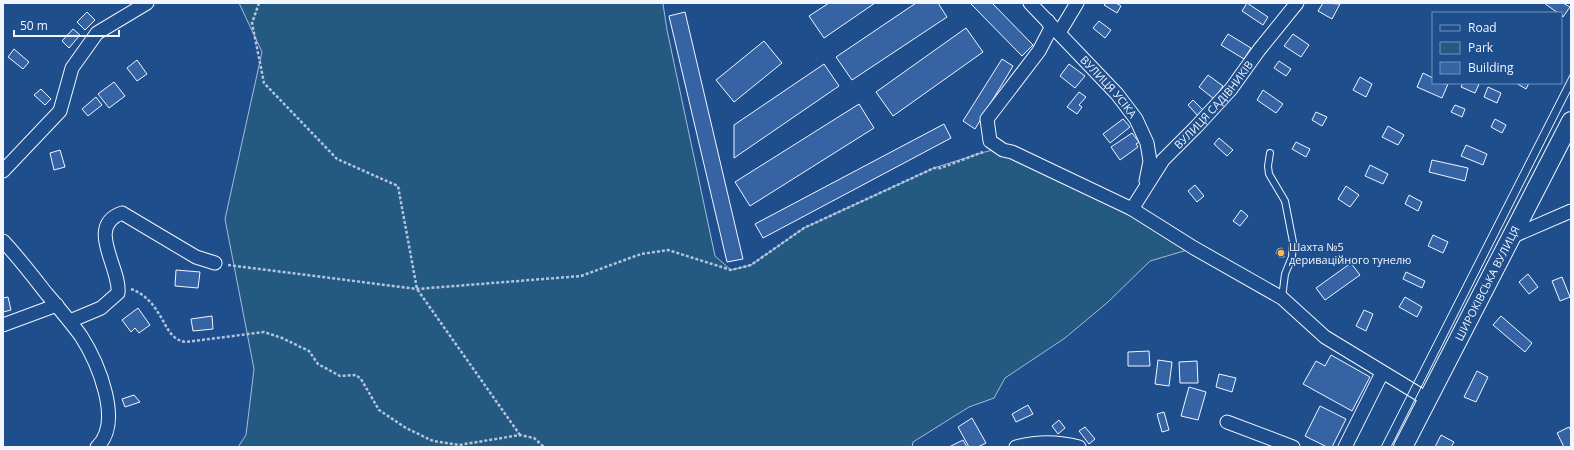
<svg xmlns="http://www.w3.org/2000/svg" width="1574" height="450" font-family="'Open Sans',sans-serif">
<style>
.green{fill:#245a82;stroke:#a8bbd7}
.building{fill:#3563a3;stroke:#f2f6ff}
.lines{fill:none;stroke-linecap:round;stroke-linejoin:round}
.lane-casing{stroke:#f2f6ff;stroke-width:8}
.street-casing{stroke:#f2f6ff;stroke-width:15}
.secondary-casing{stroke:#f2f6ff;stroke-width:20}
.path{stroke:#b3c4dc;stroke-width:2.5;stroke-dasharray:3 2;stroke-linecap:butt}
.lane{stroke:#1f4e8c;stroke-width:6}
.street{stroke:#1f4e8c;stroke-width:13}
.secondary{stroke:#1f4e8c;stroke-width:18}
.tram{stroke:#f2f6ff;stroke-width:1}
.poi-dot{fill:#ffb74d;stroke:#1f4e8c;stroke-width:1.5}
.labels{text-anchor:middle;stroke-width:3;stroke-linejoin:round;paint-order:stroke}
.street-label{font-size:11px;fill:#f2f6ff;stroke:#1f4e8c}
.poi-label{font-size:11px;fill:#f2f6ff;stroke:#1f4e8c;text-anchor:start}
</style>
<rect width="100%" height="100%" fill="#1f4e8c"/>
<path class="green" d="M 239,3 L 666,3 L 663,4 L 667,30 L 715,256 L 731,270 L 751,265 L 804,228 L 934,168 L 981,153 L 993,150 L 1003,150 L 1194,248 L 1150,261 L 1108,302 L 1065,338 L 1005,378 L 994,398 L 969,407 L 913,442 L 912,447 L 238,447 L 246,435 L 254,369 L 225,219 L 262,52 Z"/>
<path class="building" d="M 829,3 L 875,3 L 824,38 L 809,16 Z
M 916,3 L 938,3 L 947,17 L 852,80 L 836,57 Z
M 970,3 L 992,3 L 1033,45 L 1022,56 Z
M 1106,3 L 1116,3 L 1121,6 L 1117,13 L 1104,5 Z
M 1247,3 L 1268,17 L 1263,25 L 1242,11 Z
M 1323,3 L 1340,4 L 1332,19 L 1318,11 Z
M 1544,3 L 1563,3 L 1570,7 L 1563,17 L 1561,13 L 1558,13 Z
M 87,12 L 95,20 L 85,30 L 77,22 Z
M 685,12 L 743,259 L 727,262 L 669,16 Z
M 1099,21 L 1111,30 L 1105,38 L 1093,28 Z
M 966,28 L 983,52 L 893,116 L 876,92 Z
M 73,29 L 80,35 L 69,48 L 62,41 Z
M 1228,34 L 1251,48 L 1244,59 L 1221,45 Z
M 1293,34 L 1309,45 L 1301,57 L 1284,46 Z
M 764,41 L 782,63 L 734,102 L 716,80 Z
M 14,49 L 29,62 L 23,69 L 8,57 Z
M 1002,59 L 1013,66 L 975,129 L 963,121 Z
M 137,60 L 147,74 L 137,81 L 127,68 Z
M 1279,61 L 1291,69 L 1286,76 L 1274,68 Z
M 824,64 L 839,86 L 734,158 L 734,125 Z
M 1069,64 L 1085,76 L 1075,88 L 1060,76 Z
M 1423,73 L 1433,78 L 1433,83 L 1448,84 L 1442,98 L 1417,87 Z
M 1208,75 L 1223,86 L 1214,99 L 1199,87 Z
M 1360,77 L 1372,84 L 1366,97 L 1353,90 Z
M 114,82 L 125,96 L 109,108 L 98,94 Z
M 1463,83 L 1477,83 L 1479,84 L 1475,93 L 1461,87 Z
M 1516,83 L 1529,83 L 1526,89 Z
M 1488,87 L 1501,93 L 1497,103 L 1484,97 Z
M 41,89 L 51,99 L 45,105 L 34,95 Z
M 1263,90 L 1283,104 L 1276,113 L 1257,100 Z
M 1079,92 L 1086,97 L 1079,105 L 1082,107 L 1077,114 L 1067,107 Z
M 96,97 L 102,105 L 88,116 L 82,109 Z
M 1193,100 L 1203,110 L 1198,116 L 1188,105 Z
M 859,104 L 874,128 L 750,206 L 735,182 Z
M 1455,105 L 1465,109 L 1462,117 L 1451,112 Z
M 1316,112 L 1327,117 L 1322,126 L 1312,120 Z
M 1123,119 L 1130,127 L 1110,143 L 1103,134 Z
M 1495,119 L 1506,125 L 1502,133 L 1491,127 Z
M 944,124 L 951,138 L 763,238 L 755,224 Z
M 1388,126 L 1404,135 L 1398,145 L 1382,137 Z
M 1132,133 L 1139,142 L 1136,144 L 1138,147 L 1120,160 L 1111,147 Z
M 1219,138 L 1233,150 L 1227,156 L 1214,144 Z
M 1296,142 L 1310,149 L 1306,157 L 1292,149 Z
M 1466,145 L 1487,154 L 1483,165 L 1461,156 Z
M 60,150 L 65,167 L 54,170 L 50,153 Z
M 1432,160 L 1468,168 L 1465,181 L 1429,172 Z
M 1370,165 L 1388,174 L 1383,184 L 1365,176 Z
M 1195,185 L 1204,196 L 1197,202 L 1188,191 Z
M 1346,186 L 1359,195 L 1350,207 L 1338,199 Z
M 1409,195 L 1422,202 L 1418,211 L 1405,204 Z
M 1241,210 L 1248,216 L 1240,226 L 1233,221 Z
M 1433,235 L 1448,242 L 1443,253 L 1428,246 Z
M 1282,248 L 1285,252 L 1284,257 L 1279,257 L 1276,253 L 1278,249 Z
M 1351,263 L 1360,275 L 1325,300 L 1316,288 Z
M 176,270 L 200,272 L 198,288 L 175,286 Z
M 1406,272 L 1425,281 L 1422,288 L 1403,279 Z
M 1528,274 L 1538,287 L 1529,294 L 1519,282 Z
M 1562,277 L 1570,297 L 1560,301 L 1552,281 Z
M 8,297 L 11,310 L 3,312 L 3,298 Z
M 1405,297 L 1422,307 L 1417,317 L 1399,307 Z
M 138,308 L 150,325 L 139,333 L 135,328 L 131,332 L 122,320 Z
M 1364,310 L 1373,314 L 1366,331 L 1356,326 Z
M 212,316 L 213,329 L 193,331 L 191,319 Z
M 1501,316 L 1532,343 L 1525,352 L 1493,325 Z
M 1149,351 L 1150,366 L 1128,366 L 1128,352 Z
M 1331,355 L 1370,377 L 1352,411 L 1303,384 L 1316,361 L 1325,366 Z
M 1158,360 L 1172,362 L 1169,386 L 1155,384 Z
M 1197,361 L 1198,383 L 1180,383 L 1179,362 Z
M 1477,371 L 1488,377 L 1476,402 L 1464,397 Z
M 1219,374 L 1236,378 L 1232,392 L 1216,387 Z
M 1189,387 L 1206,392 L 1198,420 L 1181,416 Z
M 134,395 L 140,402 L 125,407 L 122,399 Z
M 1028,405 L 1033,414 L 1016,422 L 1012,414 Z
M 1320,406 L 1346,419 L 1332,447 L 1327,447 L 1305,436 Z
M 1164,412 L 1169,430 L 1162,432 L 1157,414 Z
M 972,418 L 986,443 L 978,447 L 969,447 L 958,427 Z
M 1059,420 L 1065,428 L 1058,434 L 1052,426 Z
M 1085,427 L 1095,439 L 1089,444 L 1079,431 Z
M 1569,427 L 1571,431 L 1571,447 L 1564,447 L 1557,433 Z
M 1441,435 L 1454,442 L 1451,447 L 1435,447 Z
M 963,440 L 967,447 L 949,447 Z"/>
<g class="lines">
<defs>
<path id="lane" d="M 1270,153 L 1268,166 L 1269,174 L 1285,201 L 1293,242 L 1292,257 L 1285,274 L 1282,298"/>
<g id="street">
<path id="s1" d="M 1030,3 L 1117,94 L 1136,119 L 1147,143 L 1150,161 L 1146,181"/>
<path d="M 1048,21 L 1051,28 L 1039,51 L 987,119 L 990,141 L 1003,150 L 1012,152 L 1132,209 L 1194,248 L 1282,298 L 1325,337 L 1427,399"/>
<path d="M 1059,33 L 1077,3"/>
<path d="M 3,171 L 60,111 L 72,68 L 97,33 L 147,3"/>
<path id="s2" d="M 1132,209 L 1163,160 L 1196,127 L 1231,89 L 1259,50 L 1297,3"/>
<path d="M 1511,237 L 1571,211"/>
<path d="M 3,241 C 19,258 32,275 46,293 C 58,307 70,321 81,336 C 97,361 124,422 97,447"/>
<path d="M 70,321 L 101,308 L 118,293 C 121,268 85,226 122,213 L 196,257 L 215,263"/>
<path d="M 3,325 L 57,305"/>
<path d="M 1227,422 L 1293,447"/>
<path d="M 1016,447 C 1038,441 1057,441 1079,447"/>
<path d="M 1345,447 L 1382,373"/>
</g>
<g id="secondary">
<path id="s3" d="M 1403,447 L 1571,121"/>
</g>
</defs>
<use href="#lane" class="lane-casing"/>
<use href="#street" class="street-casing"/>
<use href="#secondary" class="secondary-casing"/>
<path class="path" d="M 259,3 L 252,23 L 264,83 L 337,159 L 398,186 L 417,289 L 520,435
M 228,265 L 417,289 L 581,276 L 641,254 L 668,250 L 731,270 L 751,265 L 804,228 L 934,168 L 941,168 L 983,152
M 131,289 C 142,293 151,301 157,311 C 166,323 169,340 186,342 L 264,332 L 282,338 L 309,351 L 318,364 L 340,376 L 356,375 L 361,379 L 379,410 L 406,428 L 433,441 L 459,445 L 520,435 L 534,438 L 544,447"/>
<use href="#lane" class="lane"/>
<use href="#street" class="street"/>
<use href="#secondary" class="secondary"/>
<path class="tram" d="M 1381,447 L 1571,73
M 1391,447 L 1571,90"/>
</g>
<circle class="poi-dot" cx="1281" cy="253" r="4"/>
<g class="labels">
<g class="street-label">
<text dy="4" stroke="none"><textPath href="#s1" startOffset="115">ВУЛИЦЯ УСІКА</textPath></text>
<text dy="4" stroke="none"><textPath href="#s2" startOffset="133">ВУЛИЦЯ САДІВНИКІВ</textPath></text>
<text dy="4" stroke="none"><textPath href="#s3" startOffset="184">ШИРОКІВСЬКА ВУЛИЦЯ</textPath></text>
</g>
<g class="poi-label">
<text x="1289" y="251">Шахта №5<tspan x="1289" dy="13">дериваційного тунелю</tspan></text>
</g>
</g>
<rect width="1574" height="450" fill="none" stroke="#f2f6ff" stroke-width="8"/>
<rect x="1432" y="12" width="130" height="72" fill="#1f4e8c" stroke="#7391ba"/>
<rect x="1440" y="25" width="20" height="6" fill="#1f4e8c" stroke="#7391ba"/>
<text x="1468" y="32" font-size="12" fill="#f2f6ff">Road</text>
<rect x="1440" y="42" width="20" height="12" fill="#245a82" stroke="#7391ba"/>
<text x="1468" y="52" font-size="12" fill="#f2f6ff">Park</text>
<rect x="1440" y="62" width="20" height="12" fill="#3563a3" stroke="#7391ba"/>
<text x="1468" y="72" font-size="12" fill="#f2f6ff">Building</text>
<path d="M14 30v6h105v-6" fill="none" stroke="#f2f6ff" stroke-width="2"/>
<text x="20" y="30" font-size="12" fill="#f2f6ff" stroke="#1f4e8c" stroke-width="3" paint-order="stroke">50 m</text>
</svg>
